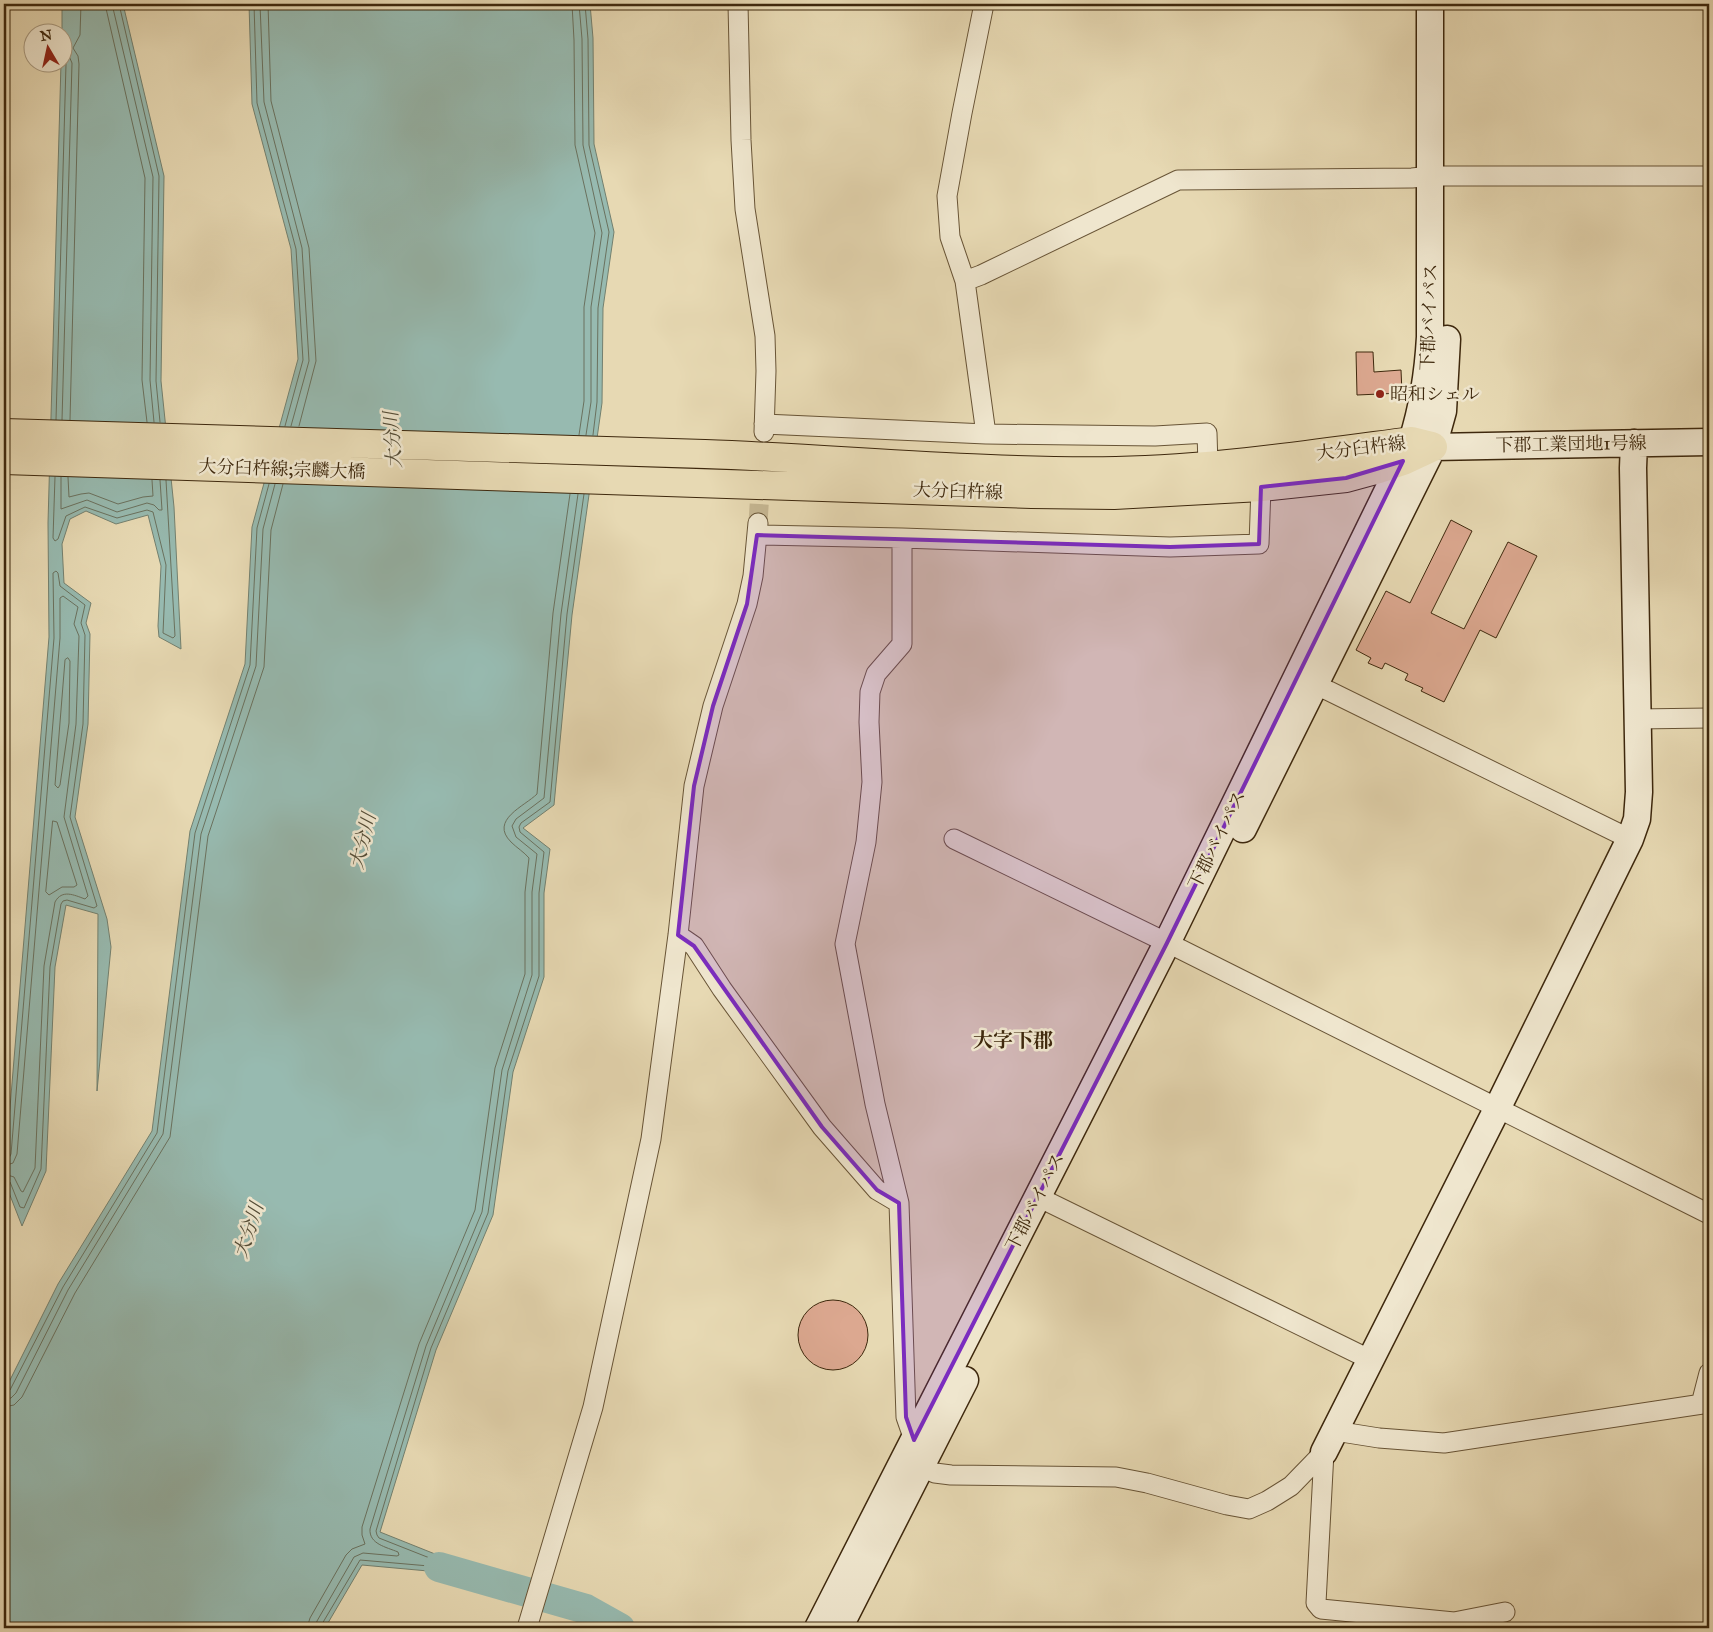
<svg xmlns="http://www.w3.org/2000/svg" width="1713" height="1632" font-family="'IM FELL Great Primer','Noto Serif JP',serif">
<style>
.water{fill:#97bab0;stroke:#73806f}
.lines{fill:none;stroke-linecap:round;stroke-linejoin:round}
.shore{stroke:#6a715e;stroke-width:1}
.river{stroke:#97bab0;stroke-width:30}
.building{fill:#dca890;stroke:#3e280d}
.street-tunnel{stroke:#c5b692;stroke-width:19;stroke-dasharray:19 9;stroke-linecap:butt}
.street-casing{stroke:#685436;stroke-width:21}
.secondary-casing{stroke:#3e280d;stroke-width:29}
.primary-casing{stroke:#3e280d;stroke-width:30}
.street{stroke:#efe6ce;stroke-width:19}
.secondary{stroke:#efe6ce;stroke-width:26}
.primary{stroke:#e7d9b3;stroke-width:28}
.marked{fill:#7b2cbf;fill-opacity:0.2;stroke:#7b2cbf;stroke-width:4;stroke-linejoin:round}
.poi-dot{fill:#8f2418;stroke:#efe6ce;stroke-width:2}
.labels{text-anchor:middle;stroke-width:5;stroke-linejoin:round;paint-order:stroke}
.street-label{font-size:18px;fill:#3e280d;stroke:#efe6ce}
.poi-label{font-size:18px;fill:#3e280d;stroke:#efe6ce;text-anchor:start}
.water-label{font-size:19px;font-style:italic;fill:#544c36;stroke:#efe6ce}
.quarter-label{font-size:20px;font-weight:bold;fill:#3e280d;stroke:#efe6ce}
</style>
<rect width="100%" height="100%" fill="#e7d9b3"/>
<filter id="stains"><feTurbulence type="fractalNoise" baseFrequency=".004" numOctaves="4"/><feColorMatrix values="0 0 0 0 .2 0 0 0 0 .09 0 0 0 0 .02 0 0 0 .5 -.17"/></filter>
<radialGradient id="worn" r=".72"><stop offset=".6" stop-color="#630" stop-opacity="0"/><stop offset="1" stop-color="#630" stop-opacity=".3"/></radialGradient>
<path class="water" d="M 62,4 L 123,4 L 164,176 L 161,381 L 174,507 L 181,649 L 159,637 L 158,626 L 161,566 L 148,515 L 116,524 L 86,511 L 70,519 L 62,544 L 64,583 L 91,603 L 86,623 L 90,634 L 88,724 L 75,817 L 107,919 L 111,947 L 97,1091 L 98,914 L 66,905 L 55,967 L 46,1171 L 22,1226 L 4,1180 L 49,637 L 48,523 L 61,63 L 62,62 Z
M 249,4 L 590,4 L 593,38 L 594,144 L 614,232 L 603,308 L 602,403 L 572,615 L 554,805 L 523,828 L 550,849 L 544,893 L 544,977 L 513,1072 L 493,1215 L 436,1350 L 380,1532 L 480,1572 L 476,1584 L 428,1571 L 362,1565 L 325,1628 L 4,1628 L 4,1392 L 58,1284 L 152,1131 L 190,831 L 245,664 L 252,527 L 298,359 L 291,249 L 252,104 Z"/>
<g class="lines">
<path class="shore" d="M 105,4 L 145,178 L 142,380 L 147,422
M 112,4 L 153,177 L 150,380 L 154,422
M 119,4 L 159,176 L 156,381 L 160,422
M 254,4 L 257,103 L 296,249 L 303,360 L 285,426
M 260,4 L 264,102 L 302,248 L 309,361 L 291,426
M 268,4 L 271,101 L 309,248 L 316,361 L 299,426
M 572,4 L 574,40 L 575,145 L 595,233 L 584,307 L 584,401 L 579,435
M 579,4 L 582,39 L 583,145 L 602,233 L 591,307 L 591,402 L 586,435
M 585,4 L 588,39 L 589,145 L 609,232 L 598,308 L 597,402 L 593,435
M 56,420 L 66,64 L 62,58
M 62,420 L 72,63 L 69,56 L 62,52
M 70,420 L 79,64 L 78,56 L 73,48 L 80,35 L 81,4
M 55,477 L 53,538 L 55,541 L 58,539 L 66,516 L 85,507 L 117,518 L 147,510 L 153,512 L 166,565 L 163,633 L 173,638 L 175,636 L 166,480
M 61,477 L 61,509 L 87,500 L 117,512 L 147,503 L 154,505 L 159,510 L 162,510 L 160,480
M 68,477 L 69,497 L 81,494 L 89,493 L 118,504 L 143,497 L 153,496 L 152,480
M 68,658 L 70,661 L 69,723 L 60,785 L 58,788 L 55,785 L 65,660 Z
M 53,821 L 57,822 L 77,885 L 74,887 L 62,887 L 49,895 L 46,892 Z
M 4,1159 L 9,1158 L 11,1154 L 54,638 L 53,573 L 56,571 L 58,573 L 60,586 L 85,605 L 81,623 L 85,635 L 83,724 L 70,817 L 97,906 L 94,908 L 67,900 L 63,901 L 61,904 L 50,967 L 41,1169 L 24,1208 L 20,1207 L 10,1182 L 4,1180
M 4,1166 L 13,1163 L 17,1154 L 60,638 L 60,598 L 63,596 L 78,607 L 74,624 L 79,636 L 76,724 L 64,817 L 88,896 L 85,899 C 74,895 62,889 55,902 L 44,966 L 35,1168 L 23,1192 L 21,1191 L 14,1177 L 4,1174
M 4,1393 L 10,1390 L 63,1287 L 157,1133 L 195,833 L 250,665 L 257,528 L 269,484
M 4,1400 L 11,1398 L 16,1393 L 68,1290 L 163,1134 L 201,834 L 256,666 L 263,529 L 275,484
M 4,1407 L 14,1405 L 22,1397 L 75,1293 L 170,1137 L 208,836 L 264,667 L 271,530 L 283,484
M 307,1628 L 310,1618 L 346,1555 L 352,1549 L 365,1544 L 362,1535 L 362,1527 L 419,1344 L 475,1210 L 495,1068 L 525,974 L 525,892 L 529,858 C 524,852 517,848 511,842 C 489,820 525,806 537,794 L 553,613 L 570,494
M 315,1628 L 317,1621 L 354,1557 L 363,1553 L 397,1556 L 399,1555 L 398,1552 C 386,1547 369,1544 370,1529 L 426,1346 L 482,1212 L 502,1070 L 532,975 L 532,892 L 537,854 L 516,837 L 512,826 L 516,819 L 544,798 L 561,614 L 578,494
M 321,1628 L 322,1624 L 360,1560 L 429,1566 L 453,1573 L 456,1570 L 455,1568 L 379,1538 L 377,1535 L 376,1531 L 431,1348 L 488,1213 L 508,1071 L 539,976 L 539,893 L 544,852 L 520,832 L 519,827 L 521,823 L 550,802 L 567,614 L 584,494"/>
<path class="river" d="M 439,1567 L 586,1609 L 620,1628"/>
</g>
<path class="building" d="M 1356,352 L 1373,352 L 1374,372 L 1401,370 L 1402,393 L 1357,395 Z
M 1451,520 L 1472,531 L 1431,613 L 1464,629 L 1508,542 L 1537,556 L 1496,638 L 1480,630 L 1444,702 L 1421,691 L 1423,688 L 1405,680 L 1408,674 L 1385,663 L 1382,669 L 1368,663 L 1371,658 L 1356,650 L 1386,591 L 1410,603 Z
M798 1335a35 35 0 1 1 70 0a35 35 0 1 1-70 0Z"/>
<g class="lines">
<path class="street-tunnel" d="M 758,523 L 763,444"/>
<defs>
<path id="street" d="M 738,4 L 741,140 L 745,209 L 765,336 L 766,371 L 764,432
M 984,4 L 962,113 L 947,196 L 950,237 L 965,281 L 986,434
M 965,281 L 981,275 L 1178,180 L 1412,178 L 1431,176 L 1709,176
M 764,424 L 986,434 L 1155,436 L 1207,433 L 1208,465
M 757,535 L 902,538 L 1170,547 L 1259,544 L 1261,487
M 902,538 L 902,644 L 876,674 L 870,692 L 869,722 L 872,782 L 866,842 L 845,944 L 875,1104 L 899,1203 L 906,1417 L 914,1440
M 1314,685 L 1329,691 L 1630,839
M 1637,719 L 1709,718
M 954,839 L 1182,950 L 1709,1214
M 678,935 L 694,946 L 722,989 L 822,1127 L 877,1190 L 899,1203
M 1038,1197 L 1371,1360
M 1701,1404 L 1709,1373
M 1335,1431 L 1379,1438 L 1444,1443 L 1709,1403
M 1324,1452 L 1316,1603 L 1321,1609 L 1454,1622 L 1505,1612
M 921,1467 L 935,1473 L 951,1475 L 1116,1477 L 1147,1483 L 1227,1505 L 1249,1509 L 1267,1501 L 1291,1486 L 1324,1452
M 527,1628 L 593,1407 L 651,1139 L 678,935 L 694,786 L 713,706 L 747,604 L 753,576 L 758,523"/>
<path id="secondary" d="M 1433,447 L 1709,442
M 1243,829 L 1433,447 L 1443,411 L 1447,339
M 1324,1452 L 1498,1107 L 1630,839 L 1637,819 L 1639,792 L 1633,468 L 1634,443
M 818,1628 L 1167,943 L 1412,441 C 1423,406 1428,373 1430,337 L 1430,4
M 839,1628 L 965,1380"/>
<path id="primary" d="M 4,433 C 238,440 472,445 705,454 C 842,459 979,473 1116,471 C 1215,469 1314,454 1412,441 L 1432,446
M 4,460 L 1032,494 L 1114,495 L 1187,491 L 1261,487 L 1346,478 L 1379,469 L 1403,461 L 1433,447"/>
</defs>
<use href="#street" class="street-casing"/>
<use href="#secondary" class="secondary-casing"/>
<use href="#primary" class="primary-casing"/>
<use href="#street" class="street"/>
<use href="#secondary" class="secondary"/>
<use href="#primary" class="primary"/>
</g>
<path class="marked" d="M 1403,461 L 1167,943 L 914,1440 L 906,1417 L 899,1203 L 877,1190 L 822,1127 L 694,946 L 678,935 L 694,786 L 713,706 L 747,604 L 757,535 L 1170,547 L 1259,544 L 1261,487 L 1346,478 Z"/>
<circle class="poi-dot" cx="1380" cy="394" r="5"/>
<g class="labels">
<g class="street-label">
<text transform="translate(1429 317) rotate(-88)" y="6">下郡バイパス</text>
<text transform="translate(1571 444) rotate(-1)" y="6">下郡工業団地1号線</text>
<text transform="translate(1361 448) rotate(-7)" y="6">大分臼杵線</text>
<text transform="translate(282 469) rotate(2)" y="6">大分臼杵線;宗麟大橋</text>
<text transform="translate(958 491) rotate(2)" y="6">大分臼杵線</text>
<text transform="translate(1217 840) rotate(-64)" y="6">下郡バイパス</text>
<text transform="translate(1035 1202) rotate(-63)" y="6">下郡バイパス</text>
</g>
<g class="poi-label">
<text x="1390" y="400">昭和シェル</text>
</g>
<g class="water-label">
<text transform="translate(392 440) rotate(-94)" y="7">大分川</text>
<text transform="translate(362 841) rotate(-76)" y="7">大分川</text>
<text transform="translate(248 1230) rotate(-72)" y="7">大分川</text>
</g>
<g class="quarter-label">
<text x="1013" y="1047">大字下郡</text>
</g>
</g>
<rect width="1713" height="1632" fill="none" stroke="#e7d9b3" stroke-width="20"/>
<rect x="5" y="5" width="1703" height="1622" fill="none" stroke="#3e280d" stroke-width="2.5"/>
<rect x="10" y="10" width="1693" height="1612" fill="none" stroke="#3e280d"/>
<g transform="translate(48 48) rotate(351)"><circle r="24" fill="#efe6ce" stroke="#a89a81"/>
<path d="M0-4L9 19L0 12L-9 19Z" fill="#8f2418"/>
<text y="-8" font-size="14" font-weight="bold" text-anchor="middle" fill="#3e280d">N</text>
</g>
<rect width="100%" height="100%" filter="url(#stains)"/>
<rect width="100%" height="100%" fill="url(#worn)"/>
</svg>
